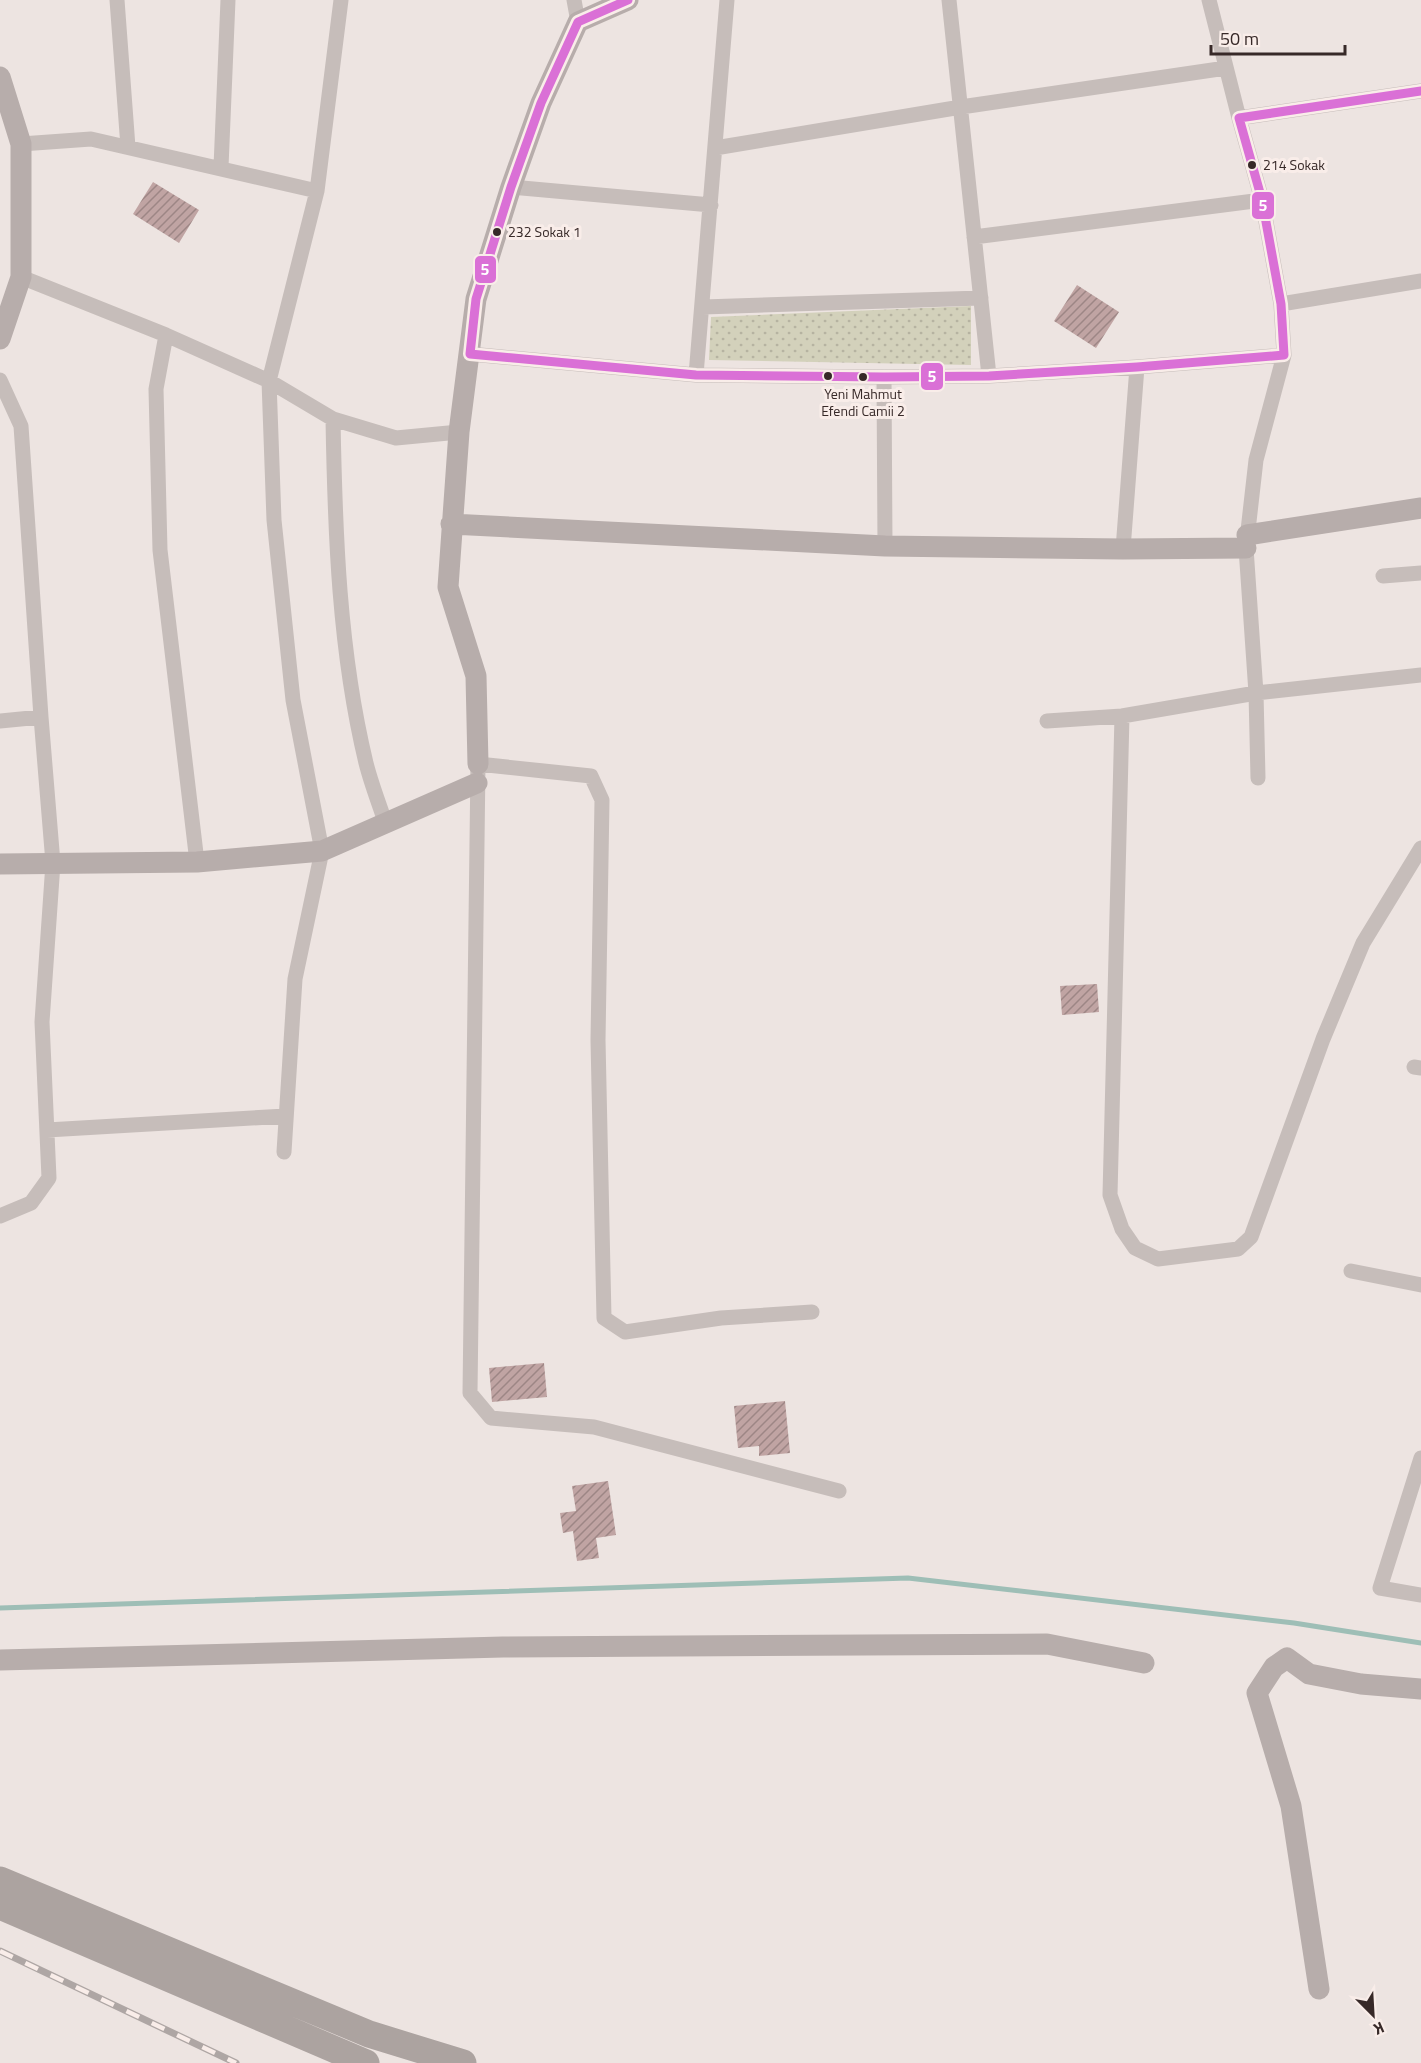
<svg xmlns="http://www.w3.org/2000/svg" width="1421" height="2063" font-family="'Titillium Web',sans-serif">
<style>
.grass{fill:url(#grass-dots)}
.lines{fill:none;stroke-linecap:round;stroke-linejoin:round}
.stream{stroke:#9ebeb6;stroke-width:5}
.building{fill:url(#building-hatch)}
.street{stroke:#c6bdba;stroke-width:15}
.secondary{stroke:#b7adab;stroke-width:21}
.highway{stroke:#aca3a0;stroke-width:27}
.rail-casing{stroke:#aea6a4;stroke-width:7}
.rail{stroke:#f9ede9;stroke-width:4.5;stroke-dasharray:14;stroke-linecap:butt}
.bus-1-casing{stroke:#f9ede9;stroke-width:14}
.bus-1{stroke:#da70d6;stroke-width:9}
.bus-dot{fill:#372928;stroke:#f9ede9;stroke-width:2}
.labels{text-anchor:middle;stroke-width:6;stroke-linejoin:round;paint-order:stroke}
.bus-label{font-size:14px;fill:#372928;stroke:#f9ede9;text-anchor:start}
.line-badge{stroke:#f9ede9;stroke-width:2}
.badge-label{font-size:16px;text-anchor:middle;font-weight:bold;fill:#fff}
</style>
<defs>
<pattern id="grass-dots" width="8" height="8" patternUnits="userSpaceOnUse" patternTransform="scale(1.5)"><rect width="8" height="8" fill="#d3d1bb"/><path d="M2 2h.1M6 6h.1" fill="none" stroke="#b6b3a1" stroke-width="1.8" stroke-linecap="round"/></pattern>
<pattern id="building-hatch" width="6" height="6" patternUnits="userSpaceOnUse" patternTransform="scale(1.5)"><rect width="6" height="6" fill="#c0a4a3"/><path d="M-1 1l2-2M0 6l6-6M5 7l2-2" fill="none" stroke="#9d8685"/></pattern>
</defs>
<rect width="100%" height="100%" fill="#ede4e1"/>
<path class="grass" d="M 971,306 L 971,365 L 709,360 L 711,317 Z"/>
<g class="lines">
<path class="stream" d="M 0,1608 L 908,1578 L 1294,1623 L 1421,1643"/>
</g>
<path class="building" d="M 153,182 L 199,210 L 179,243 L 133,214 Z
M 1077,285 L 1119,312 L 1096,348 L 1054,321 Z
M 1097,984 L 1099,1012 L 1062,1015 L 1060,986 Z
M 544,1363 L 547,1397 L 492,1402 L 489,1368 Z
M 785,1401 L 790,1453 L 759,1456 L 759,1446 L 738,1448 L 734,1406 Z
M 608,1481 L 616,1535 L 596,1538 L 599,1558 L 577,1561 L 573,1531 L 563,1533 L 560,1513 L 576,1511 L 572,1486 Z"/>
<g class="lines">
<path class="street" d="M 117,0 L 128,147
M 574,0 L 578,22
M 949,0 L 989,376
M 1209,0 L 1239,118 L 1262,200 L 1281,304 L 1284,355 L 1256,460 L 1246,548 L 1256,693 L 1258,778
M 1239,118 L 1421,91
M 21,144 L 91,139 L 317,191
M 715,148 L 961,107 L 1226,68
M 221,167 L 228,0
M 511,187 L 711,205
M 974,237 L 1262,200
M 21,277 L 166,335 L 269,381 L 333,419 L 396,438 L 459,432
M 1281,304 L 1421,281
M 703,307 L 981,298
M 166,335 L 156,389 L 160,550 L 197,862
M 470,354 L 696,375 L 884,377 L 989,376 L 1137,367 L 1284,355
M 696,375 L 727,0
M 884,377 L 885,546
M 0,380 L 21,426 L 41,717 L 53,863 L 42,1022 L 49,1178 L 31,1203 L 0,1216
M 333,419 C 335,534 339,651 366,763 C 371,783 379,804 386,824
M 1123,549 L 1137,367
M 1383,576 L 1421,573
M 1122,716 L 1110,1195 L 1122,1229 L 1135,1248 L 1158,1259 L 1238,1249 L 1251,1237 L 1323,1039 L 1363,943 L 1421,848
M 0,721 L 41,717
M 1047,721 L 1122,716 L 1256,693 L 1421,675
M 1414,1067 L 1421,1068
M 47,1130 L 286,1116
M 284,1152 L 295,979 L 322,851 L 293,700 L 274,520 L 269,381 L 317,191 L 341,0
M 1351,1271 L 1421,1285
M 812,1312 L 721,1318 L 625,1332 L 604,1318 L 598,1040 L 602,800 L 591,776 L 478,764 L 470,1393 L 491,1418 L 594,1427 L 839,1491
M 1421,1458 L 1380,1588 L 1421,1595"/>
<path class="secondary" d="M 0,77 L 21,144 L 21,277 L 0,339
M 451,524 L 885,546 L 1123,549 L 1246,548
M 1247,535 L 1421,508
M 478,764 L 476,676 L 448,587 L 459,432 L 476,299 L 511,187 L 541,103 L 578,22 L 628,0
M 0,864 L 197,862 L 322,851 L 477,783
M 0,1660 L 503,1647 L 1047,1644 L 1144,1663
M 1319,1989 L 1291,1806 L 1257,1693 L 1274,1667 L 1287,1658 L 1309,1674 L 1361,1684 L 1421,1689"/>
<path class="highway" d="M 0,1880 L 369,2034 L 463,2063
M 0,1906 L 366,2063"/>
<defs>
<path id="rail" d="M 0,1951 L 236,2063"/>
</defs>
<use href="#rail" class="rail-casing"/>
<use href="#rail" class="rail"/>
<defs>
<path id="bus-1" d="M 628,0 L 578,22 L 541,103 L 511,187 L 476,299 L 470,354 L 696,375 L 884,377 L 989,376 L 1137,367 L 1284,355 L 1281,304 L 1262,200 L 1239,118 L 1421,91"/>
</defs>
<use href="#bus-1" class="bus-1-casing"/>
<use href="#bus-1" class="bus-1"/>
</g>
<g class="bus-dot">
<circle cx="1252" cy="165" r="5"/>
<circle cx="497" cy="232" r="5"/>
<circle cx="828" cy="376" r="5"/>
<circle cx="863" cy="377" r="5"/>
</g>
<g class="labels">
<g class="bus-label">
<text x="1263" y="170">214 Sokak</text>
<text x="508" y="237">232 Sokak 1</text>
<text x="863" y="399" text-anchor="middle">Yeni Mahmut<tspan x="863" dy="17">Efendi Camii 2</tspan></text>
</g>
</g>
<g class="line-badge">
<rect x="1251" y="191" width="24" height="29" rx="6" fill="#da70d6"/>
<rect x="474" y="255" width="23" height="29" rx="6" fill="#da70d6"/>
<rect x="920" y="362" width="24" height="29" rx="6" fill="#da70d6"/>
</g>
<g class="badge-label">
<text x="1263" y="211">5</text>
<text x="485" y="275">5</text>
<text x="932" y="382">5</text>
</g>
<g transform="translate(1373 2015) rotate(156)" stroke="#f9ede9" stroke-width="4.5" paint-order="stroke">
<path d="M0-4.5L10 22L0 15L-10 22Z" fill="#372928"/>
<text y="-9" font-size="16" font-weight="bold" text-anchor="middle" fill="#372928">K</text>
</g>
<path d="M1211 45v9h134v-9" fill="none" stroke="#372928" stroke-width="3"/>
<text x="1220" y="45" font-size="18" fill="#372928" stroke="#f9ede9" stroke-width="4.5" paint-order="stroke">50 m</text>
</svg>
